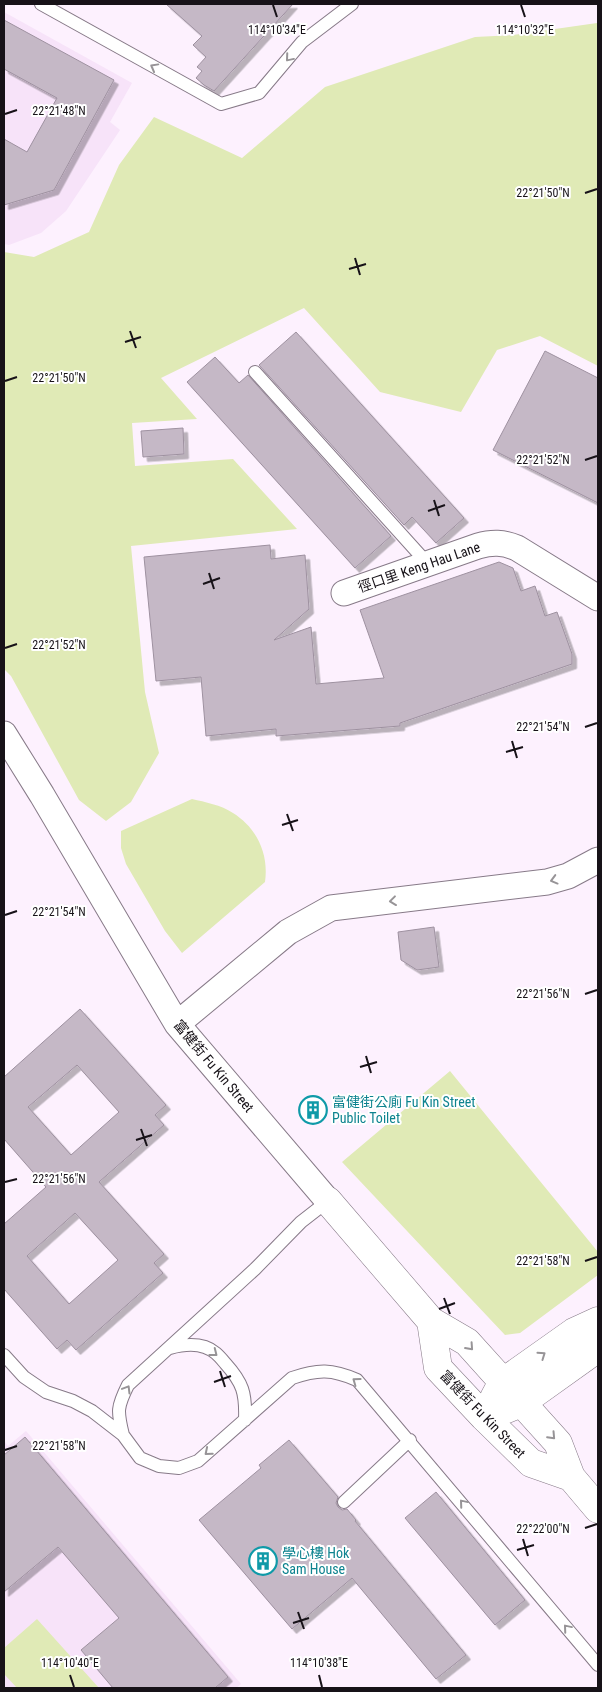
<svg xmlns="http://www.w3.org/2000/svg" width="602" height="1692" font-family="'Roboto Condensed','Noto Sans TC',sans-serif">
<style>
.built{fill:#f7e3f9}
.green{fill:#e0eab6}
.building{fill:#c5b8c6;stroke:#9e91a0;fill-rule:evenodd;filter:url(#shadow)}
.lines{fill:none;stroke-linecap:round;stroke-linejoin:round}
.service-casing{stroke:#877a88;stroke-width:14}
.minor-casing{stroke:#877a88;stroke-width:27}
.tertiary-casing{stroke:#877a88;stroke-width:29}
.service{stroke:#fff;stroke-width:12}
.minor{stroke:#fff;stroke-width:25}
.tertiary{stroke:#fff;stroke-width:28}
.oneway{stroke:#979497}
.ticks{fill:none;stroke:#171218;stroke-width:2}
.labels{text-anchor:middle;stroke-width:4;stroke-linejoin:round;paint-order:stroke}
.street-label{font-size:14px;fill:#171218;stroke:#fff}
.culture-label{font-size:14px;fill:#0d838f;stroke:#fff;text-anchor:start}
.ticks-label{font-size:12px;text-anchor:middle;fill:#171218;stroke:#fff;stroke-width:4;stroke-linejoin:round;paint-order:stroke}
</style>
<defs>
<filter id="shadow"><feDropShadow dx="4.5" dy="4.5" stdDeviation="0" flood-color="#0004"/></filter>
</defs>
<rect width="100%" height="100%" fill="#fdf1fe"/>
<path class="built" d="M 4,12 L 132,83 L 110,122 L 120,130 L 66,211 L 41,233 L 9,245 L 4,244 Z
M 26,1431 L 241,1684 L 236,1688 L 4,1688 L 4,1441 L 8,1446 Z"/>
<path class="green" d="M 598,22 L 598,366 L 540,336 L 497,350 L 461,412 L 380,392 L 304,308 L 161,378 L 197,419 L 132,423 L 135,466 L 233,459 L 297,529 L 131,546 L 145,692 L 159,753 L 131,802 L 106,821 L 79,800 L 11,676 L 4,669 L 4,252 L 34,257 L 89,232 L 119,165 L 154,117 L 242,158 L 325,87 L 475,37 L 513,35 L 597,23 Z
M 192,799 C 205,802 221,805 233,813 C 257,828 269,854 265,882 L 182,953 L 165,931 L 126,864 L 121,848 L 121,831 Z
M 450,1071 L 598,1252 L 598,1275 L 520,1333 L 505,1335 L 342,1162 Z
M 37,1619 L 99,1688 L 17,1688 L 4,1674 L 4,1648 Z"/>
<path class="building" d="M 166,4 L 293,4 L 214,91 L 204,85 L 196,78 L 202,71 L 197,67 L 206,57 L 193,45 L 202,36 Z
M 4,20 L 114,80 L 54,190 L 4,205 L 4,139 L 27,152 L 57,98 L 4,69 Z
M 296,332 L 464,518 L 436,543 L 412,517 L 404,525 L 259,365 Z
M 545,351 L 598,378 L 598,503 L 493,450 Z
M 215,357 L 239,383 L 248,375 L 391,536 L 355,568 L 187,382 Z
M 183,428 L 184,454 L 143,457 L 141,431 Z
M 270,545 L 271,559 L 305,555 L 309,609 L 274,640 L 311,627 L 316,684 L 384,678 L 360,610 L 499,562 L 513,568 L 521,591 L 535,586 L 545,616 L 557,612 L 572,654 L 572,664 L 400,723 L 400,726 L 276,736 L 276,729 L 206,736 L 201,677 L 156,681 L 144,557 Z
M 434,927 L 439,967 L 417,970 L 401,960 L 398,932 Z
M 80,1009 L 166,1105 L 155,1115 L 164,1125 L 99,1182 L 164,1254 L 154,1263 L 163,1273 L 76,1350 L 67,1340 L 57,1349 L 4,1289 L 4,1224 L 46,1187 L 4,1139 L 4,1077 ZM 77,1065 L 119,1112 L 71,1155 L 28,1107 ZM 75,1213 L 118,1260 L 69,1304 L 27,1256 Z
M 25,1437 L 228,1677 L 215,1688 L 113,1688 L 81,1650 L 119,1618 L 58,1547 L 4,1592 L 4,1455 Z
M 289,1440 L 338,1497 L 336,1503 L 338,1507 L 342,1510 L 347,1509 L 356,1520 L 355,1521 L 466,1655 L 436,1679 L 352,1578 L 292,1629 L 199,1520 L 261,1468 L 259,1465 Z
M 436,1492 L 525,1600 L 495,1625 L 405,1518 Z"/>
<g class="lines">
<defs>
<path id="service" d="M 41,4 L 221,104 L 259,93 L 302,42 L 352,4
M 255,372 L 428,564
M 170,1348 C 181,1345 193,1343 205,1347 C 214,1350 219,1356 225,1363 C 243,1383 246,1393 245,1420
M 4,1355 L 24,1377 L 46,1392 L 73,1401 L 92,1411 L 123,1435 L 140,1458 L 159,1466 L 179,1468 L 198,1461 L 292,1378 C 318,1369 332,1369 357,1380 L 598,1665
M 123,1435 C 117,1411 117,1407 128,1385 L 255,1269 L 301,1222 L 328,1201
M 344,1502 L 410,1440"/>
<path id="minor" d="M 344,593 L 478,546 C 492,542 503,542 517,548 L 598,598
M 4,734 L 42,795 L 177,1024 L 328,1201
M 177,1024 L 288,932 L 331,908 L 547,882 L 568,876 L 598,860"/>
<path id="tertiary" d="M 328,1201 L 431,1321 L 467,1342 L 558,1443 L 571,1477 L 598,1509
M 431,1321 L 438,1368 L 484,1417 L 531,1463 L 571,1477
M 494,1398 L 502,1383 L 574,1332 L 598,1321
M 504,1410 L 521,1403 L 598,1348"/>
</defs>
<use href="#service" class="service-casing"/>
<use href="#minor" class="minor-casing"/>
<use href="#tertiary" class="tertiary-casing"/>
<use href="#service" class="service"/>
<use href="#minor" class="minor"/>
<use href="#tertiary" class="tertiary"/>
</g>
<defs><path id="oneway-chevron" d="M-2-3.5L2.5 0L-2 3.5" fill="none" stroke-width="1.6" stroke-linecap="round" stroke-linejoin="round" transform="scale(1.25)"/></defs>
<g class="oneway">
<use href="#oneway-chevron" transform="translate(289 58) rotate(130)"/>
<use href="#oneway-chevron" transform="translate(154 67) rotate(-151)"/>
<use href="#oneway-chevron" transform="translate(554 880) rotate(165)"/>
<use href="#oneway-chevron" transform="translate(393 901) rotate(173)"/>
<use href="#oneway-chevron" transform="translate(470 1347) rotate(48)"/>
<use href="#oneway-chevron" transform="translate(214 1353) rotate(38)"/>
<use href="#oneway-chevron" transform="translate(542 1355) rotate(-35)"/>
<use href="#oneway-chevron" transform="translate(356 1381) rotate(-144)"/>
<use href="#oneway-chevron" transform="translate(127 1389) rotate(-59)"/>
<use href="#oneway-chevron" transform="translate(552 1436) rotate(47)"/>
<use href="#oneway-chevron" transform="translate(208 1452) rotate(140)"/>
<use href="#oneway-chevron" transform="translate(463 1503) rotate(-130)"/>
<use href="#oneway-chevron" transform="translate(567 1628) rotate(-130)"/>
</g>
<path class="ticks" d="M 273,5 L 277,17M 521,5 L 525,17M 5,114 L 17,110M 585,193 L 597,189M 355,258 L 360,275M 349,269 L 366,264M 130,331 L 136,348M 125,342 L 141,337M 5,381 L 17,377M 585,460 L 597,456M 434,500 L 439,516M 428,511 L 445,505M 209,573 L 214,589M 203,584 L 220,578M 5,648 L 17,644M 585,727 L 597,723M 512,741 L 517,758M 506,752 L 523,747M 287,814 L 293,831M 282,825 L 298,820M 5,915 L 17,911M 585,994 L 597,990M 366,1056 L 371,1073M 360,1067 L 377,1062M 141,1129 L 147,1146M 136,1140 L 152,1135M 5,1182 L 17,1179M 585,1261 L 597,1257M 444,1298 L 450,1314M 439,1309 L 455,1303M 220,1371 L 225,1387M 214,1382 L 231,1376M 5,1450 L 17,1446M 585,1528 L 597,1524M 523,1539 L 528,1556M 517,1550 L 534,1545M 298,1612 L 304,1629M 293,1623 L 309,1618M 70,1675 L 74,1687M 319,1675 L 322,1687"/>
<defs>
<symbol id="building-ring" viewBox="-11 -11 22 22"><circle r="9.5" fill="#fff" stroke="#0f9aa8" stroke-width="1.5"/><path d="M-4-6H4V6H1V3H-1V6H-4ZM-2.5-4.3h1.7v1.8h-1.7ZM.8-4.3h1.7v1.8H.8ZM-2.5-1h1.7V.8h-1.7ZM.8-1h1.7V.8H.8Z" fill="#0f9aa8"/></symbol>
</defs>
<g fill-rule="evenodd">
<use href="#building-ring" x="297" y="1094" width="32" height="32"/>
<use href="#building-ring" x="247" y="1545" width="32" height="32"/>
</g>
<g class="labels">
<g class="street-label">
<text transform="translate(419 567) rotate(-19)" y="5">徑口里 Keng Hau Lane</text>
<text transform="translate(214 1066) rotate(50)" y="5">富健街 Fu Kin Street</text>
<text transform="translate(483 1414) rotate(46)" y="5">富健街 Fu Kin Street</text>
</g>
<g class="culture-label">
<text x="332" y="1107">富健街公廁 Fu Kin Street<tspan x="332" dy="16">Public Toilet</tspan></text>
<text x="282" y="1558">學心樓 Hok<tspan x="282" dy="16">Sam House</tspan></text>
</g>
</g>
<g class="ticks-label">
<text x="277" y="34">114°10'34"E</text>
<text x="525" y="34">114°10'32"E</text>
<text x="59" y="115">22°21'48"N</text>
<text x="543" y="197">22°21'50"N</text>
<text x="59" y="382">22°21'50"N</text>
<text x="543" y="464">22°21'52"N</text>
<text x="59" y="649">22°21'52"N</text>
<text x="543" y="731">22°21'54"N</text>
<text x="59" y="916">22°21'54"N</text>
<text x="543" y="998">22°21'56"N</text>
<text x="59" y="1183">22°21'56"N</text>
<text x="543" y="1265">22°21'58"N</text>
<text x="59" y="1450">22°21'58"N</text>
<text x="543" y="1533">22°22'00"N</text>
<text x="70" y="1667">114°10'40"E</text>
<text x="319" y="1667">114°10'38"E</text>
</g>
<rect width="602" height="1692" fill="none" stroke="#171218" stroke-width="10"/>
</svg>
